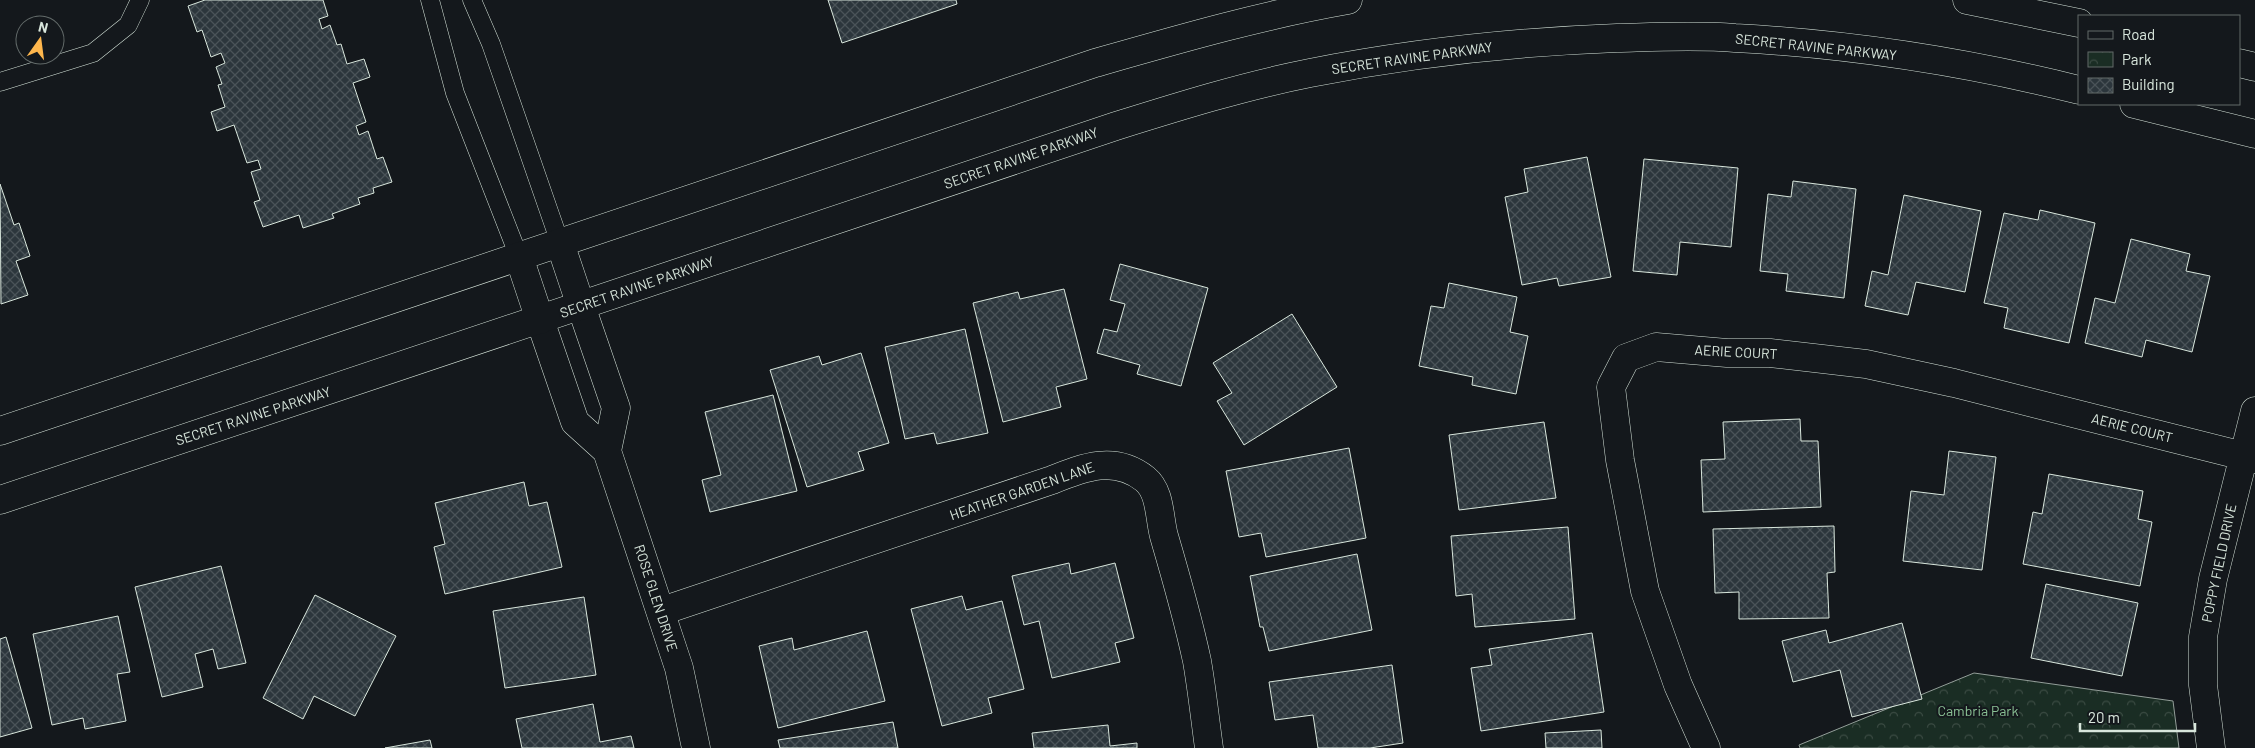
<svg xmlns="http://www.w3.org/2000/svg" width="2255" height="748" font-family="Barlow,sans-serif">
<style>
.park{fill:url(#park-crowns);stroke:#939e99}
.building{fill:url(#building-cross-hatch);stroke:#d8e6dc}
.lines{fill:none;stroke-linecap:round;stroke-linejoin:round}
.lane-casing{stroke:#d8e6dc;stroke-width:19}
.street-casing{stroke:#d8e6dc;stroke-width:29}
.secondary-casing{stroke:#d8e6dc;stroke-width:29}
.lane{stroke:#14181c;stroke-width:18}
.street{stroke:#14181c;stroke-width:28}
.secondary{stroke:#14181c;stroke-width:28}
.labels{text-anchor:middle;stroke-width:4;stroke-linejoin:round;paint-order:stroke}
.street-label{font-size:14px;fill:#d8e6dc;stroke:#14181c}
.park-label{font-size:14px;fill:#8ac095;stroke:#14181c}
</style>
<defs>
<pattern id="park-crowns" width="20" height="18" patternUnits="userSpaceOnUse" patternTransform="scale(1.25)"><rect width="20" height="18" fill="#1a2d24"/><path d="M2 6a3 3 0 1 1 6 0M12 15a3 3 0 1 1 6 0" fill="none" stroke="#3b4b43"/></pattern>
<pattern id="building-cross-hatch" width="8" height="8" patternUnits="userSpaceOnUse" patternTransform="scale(1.25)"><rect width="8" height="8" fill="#2c363c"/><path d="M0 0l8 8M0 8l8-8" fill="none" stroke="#4a5358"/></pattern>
</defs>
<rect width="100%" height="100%" fill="#14181c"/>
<path class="park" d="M 1974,673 L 2173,701 L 2179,748 L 1800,748 L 1799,745 Z"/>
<path class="building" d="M 205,0 L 323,0 L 328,16 L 319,19 L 322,29 L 330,25 L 337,45 L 341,44 L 347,64 L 364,59 L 370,77 L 353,83 L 366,122 L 356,126 L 359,135 L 368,131 L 377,159 L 383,157 L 392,182 L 373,188 L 374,193 L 358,198 L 360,204 L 332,214 L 334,218 L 303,228 L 299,215 L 263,227 L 254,202 L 260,200 L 251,172 L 261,169 L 258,160 L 247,163 L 234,125 L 217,131 L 211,112 L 225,107 L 218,85 L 222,84 L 216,67 L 225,63 L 221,53 L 211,57 L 202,30 L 197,32 L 188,6 Z
M 828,0 L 956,0 L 957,4 L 842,43 Z
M 1587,157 L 1611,277 L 1559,286 L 1557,278 L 1522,285 L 1505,197 L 1528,192 L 1524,169 Z
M 1644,159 L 1738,168 L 1731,247 L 1680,242 L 1677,275 L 1633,271 Z
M 1793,181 L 1856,189 L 1844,298 L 1786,291 L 1788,274 L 1760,271 L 1768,194 L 1791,197 Z
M 0,184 L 14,225 L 19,223 L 30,256 L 16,261 L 28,295 L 1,304 Z
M 1904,195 L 1981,211 L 1965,292 L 1916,282 L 1908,315 L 1865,306 L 1872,271 L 1888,275 Z
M 2040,210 L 2095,223 L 2069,343 L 2004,328 L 2008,308 L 1984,303 L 2004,213 L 2038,220 Z
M 2131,239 L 2190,254 L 2186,271 L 2210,276 L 2192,352 L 2146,340 L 2142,357 L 2085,343 L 2095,298 L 2115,303 Z
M 1120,264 L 1208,288 L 1181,386 L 1137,374 L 1140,365 L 1097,353 L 1104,329 L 1117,332 L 1125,304 L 1110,300 Z
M 1449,283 L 1517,297 L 1510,332 L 1528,336 L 1516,394 L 1472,385 L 1473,377 L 1419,366 L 1431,306 L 1444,308 Z
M 1064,289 L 1087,379 L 1056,387 L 1061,407 L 1003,422 L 973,303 L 1018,292 L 1020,299 Z
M 1292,314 L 1337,387 L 1244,445 L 1217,401 L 1232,393 L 1213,363 Z
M 965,329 L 988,433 L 937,444 L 934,433 L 905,439 L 885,347 Z
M 861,353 L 889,443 L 858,452 L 864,470 L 807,487 L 770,370 L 819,356 L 822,365 Z
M 773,395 L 797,491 L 710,512 L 702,480 L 721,475 L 705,412 Z
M 1800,419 L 1801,441 L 1818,441 L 1821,507 L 1703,512 L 1701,460 L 1725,459 L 1723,422 Z
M 1544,422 L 1556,498 L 1459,510 L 1449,435 Z
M 1349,448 L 1366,538 L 1266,557 L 1261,533 L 1239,537 L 1226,471 Z
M 1949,451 L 1996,457 L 1982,570 L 1903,561 L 1911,491 L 1944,495 Z
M 2049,474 L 2143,491 L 2138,519 L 2152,522 L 2140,586 L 2023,564 L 2033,512 L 2042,514 Z
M 524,482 L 529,506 L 547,502 L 562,567 L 445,594 L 434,547 L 445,544 L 435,503 Z
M 1834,526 L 1835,572 L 1827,573 L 1829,618 L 1739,619 L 1739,592 L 1715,593 L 1713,529 Z
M 1568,527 L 1575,619 L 1475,627 L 1472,594 L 1456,596 L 1451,536 Z
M 1357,554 L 1372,630 L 1269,651 L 1263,627 L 1260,627 L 1250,576 Z
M 1069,563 L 1071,574 L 1115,563 L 1134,638 L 1115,643 L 1120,662 L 1052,678 L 1039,621 L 1024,625 L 1012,576 Z
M 221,566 L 246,663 L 218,669 L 213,649 L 195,654 L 203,687 L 162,697 L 135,587 Z
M 2046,584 L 2138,603 L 2122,676 L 2031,658 Z
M 315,595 L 396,636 L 355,716 L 314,696 L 303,719 L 263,698 Z
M 962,596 L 966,610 L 1002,601 L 1024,689 L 988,698 L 992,713 L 942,726 L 911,609 Z
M 584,597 L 596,675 L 505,688 L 493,611 Z
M 118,616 L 130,672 L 117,674 L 126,721 L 85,729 L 83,718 L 52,725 L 33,634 Z
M 1902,623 L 1922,699 L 1852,717 L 1840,670 L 1793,682 L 1782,641 L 1826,630 L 1829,643 Z
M 867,631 L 885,701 L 778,728 L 759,646 L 792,638 L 794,650 Z
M 1592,633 L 1604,712 L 1481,731 L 1471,668 L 1492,665 L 1489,649 Z
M 6,637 L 32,728 L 0,737 L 0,639 Z
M 1392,665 L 1403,743 L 1370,748 L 1318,748 L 1313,715 L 1275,720 L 1269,682 Z
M 593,704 L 600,742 L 631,736 L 634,748 L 522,748 L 516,719 Z
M 893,722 L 898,748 L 780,748 L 778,740 Z
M 1108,725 L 1110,746 L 1137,743 L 1137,748 L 1034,748 L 1032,733 Z
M 1601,730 L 1602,748 L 1546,748 L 1545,733 Z
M 430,740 L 432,748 L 385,748 Z"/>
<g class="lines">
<defs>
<path id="lane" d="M 430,0 L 455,93 L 519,257
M 472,0 L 491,44 L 560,243
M 0,82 L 93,53 L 128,25 L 140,0"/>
<path id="street" d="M 581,306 L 616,408 L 607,451
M 540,320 L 575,422 L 607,451 L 679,668 L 696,748
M 662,611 L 1052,480 C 1084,467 1115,455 1145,479 C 1161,492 1159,518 1164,536 C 1176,577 1188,619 1197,661 C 1202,690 1205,719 1209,748
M 1706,748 L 1678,685 L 1645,591 L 1620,460 L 1611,387 L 1626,358 L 1656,347 L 1727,353 L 1770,353 L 1866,364 L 1954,383 L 2255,459
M 2211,748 L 2203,685 L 2203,637 L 2213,579 L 2255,411"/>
<path id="secondary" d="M 1967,0 L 2079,23
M 2239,63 L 2255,67
M 2134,104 L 2255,134
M 560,243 L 581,306
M 519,257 L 540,320
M 0,431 L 1095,63 C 1179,39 1262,15 1348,0
M 0,500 L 1116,126 C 1180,106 1244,86 1310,73 C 1411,53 1514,42 1617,38 C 1656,37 1696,35 1735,38 C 1850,44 1967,62 2079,90"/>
</defs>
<use href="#lane" class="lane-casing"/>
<use href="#street" class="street-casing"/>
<use href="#secondary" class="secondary-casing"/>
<use href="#lane" class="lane"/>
<use href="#street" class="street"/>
<use href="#secondary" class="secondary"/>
</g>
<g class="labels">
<g class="street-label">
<text transform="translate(1816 47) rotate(6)" y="5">SECRET RAVINE PARKWAY</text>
<text transform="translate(1412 58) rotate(-8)" y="5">SECRET RAVINE PARKWAY</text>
<text transform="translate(1021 158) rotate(-19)" y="5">SECRET RAVINE PARKWAY</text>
<text transform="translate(637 287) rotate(-19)" y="5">SECRET RAVINE PARKWAY</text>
<text transform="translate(1736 352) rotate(3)" y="5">AERIE COURT</text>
<text transform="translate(253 416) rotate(-18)" y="5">SECRET RAVINE PARKWAY</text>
<text transform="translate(2132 428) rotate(14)" y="5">AERIE COURT</text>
<text transform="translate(1022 491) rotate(-19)" y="5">HEATHER GARDEN LANE</text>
<text transform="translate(2219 563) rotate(-78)" y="5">POPPY FIELD DRIVE</text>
<text transform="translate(656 598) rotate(72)" y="5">ROSE GLEN DRIVE</text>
</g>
<g class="park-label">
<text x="1978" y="716">Cambria Park</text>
</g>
</g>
<rect x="2078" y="15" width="162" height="90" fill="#14181c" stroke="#626a69"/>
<rect x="2088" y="31" width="25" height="8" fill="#14181c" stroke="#626a69"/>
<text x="2122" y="40" font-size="15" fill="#d8e6dc">Road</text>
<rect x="2088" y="52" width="25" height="15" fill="url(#park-crowns)" stroke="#626a69"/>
<text x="2122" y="65" font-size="15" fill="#d8e6dc">Park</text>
<rect x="2088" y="78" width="25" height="15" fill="url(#building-cross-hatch)" stroke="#626a69"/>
<text x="2122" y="90" font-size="15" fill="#d8e6dc">Building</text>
<g transform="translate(40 40) rotate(14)"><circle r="24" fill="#14181c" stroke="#626a69"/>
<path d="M0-4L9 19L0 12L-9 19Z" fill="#ffb74d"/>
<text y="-8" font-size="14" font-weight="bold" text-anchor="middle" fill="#d8e6dc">N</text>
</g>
<path d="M2080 723v8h115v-8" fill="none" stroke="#d8e6dc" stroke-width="2.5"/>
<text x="2088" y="723" font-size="15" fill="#d8e6dc" stroke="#14181c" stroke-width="4" paint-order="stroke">20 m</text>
</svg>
